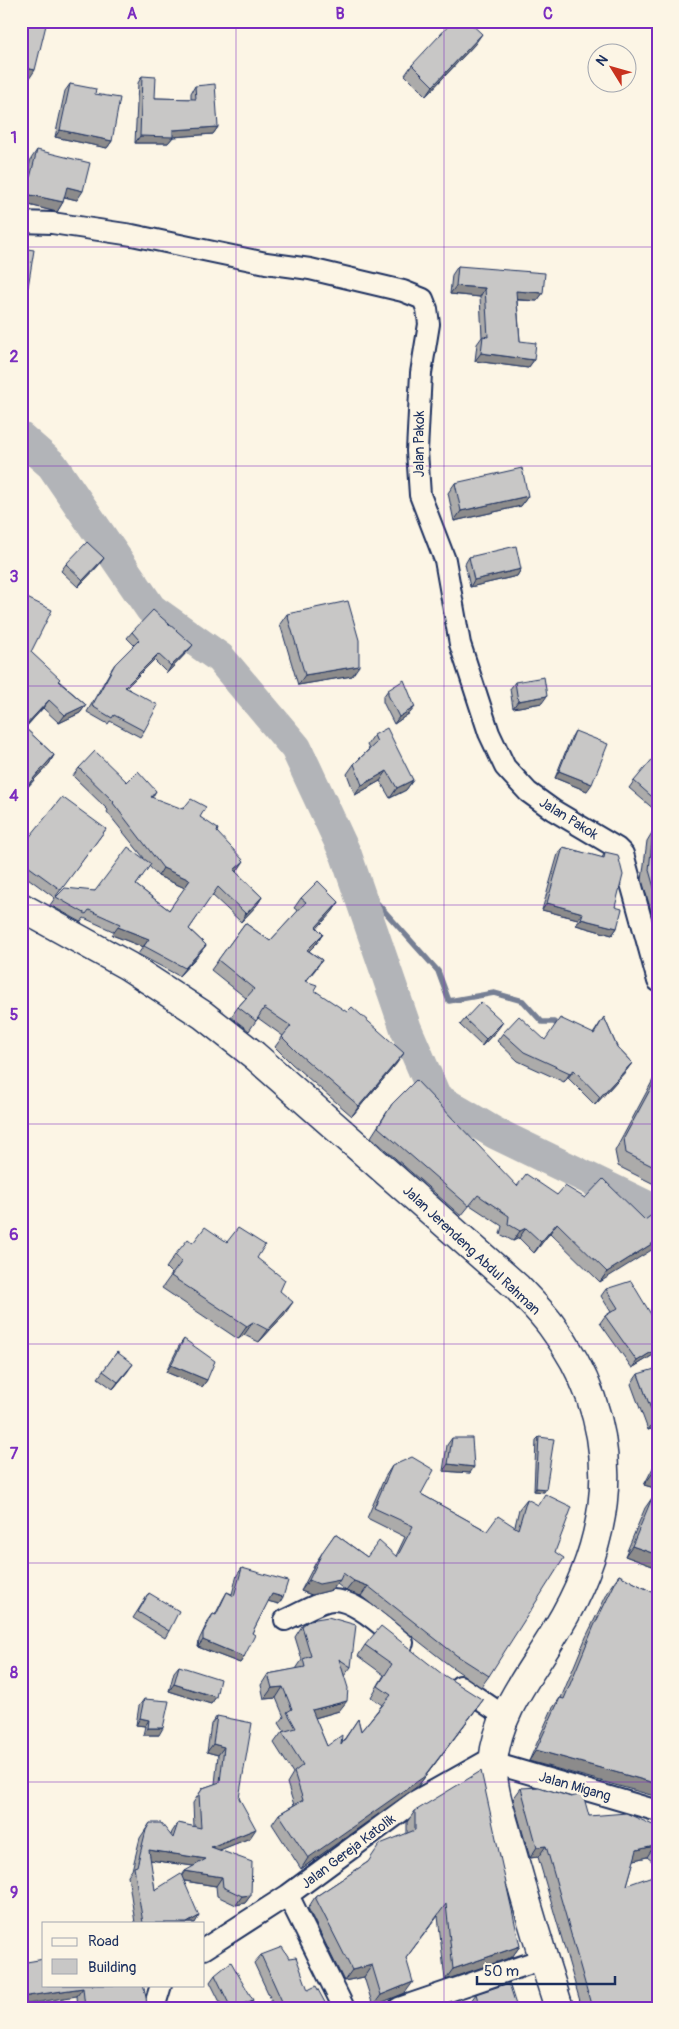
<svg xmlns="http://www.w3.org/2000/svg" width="679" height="2029" font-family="Pangolin,sans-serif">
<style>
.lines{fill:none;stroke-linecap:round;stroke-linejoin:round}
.stream{stroke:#767f94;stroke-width:5.5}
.river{stroke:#b2b4b8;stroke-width:32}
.minor-casing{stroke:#1b2f5e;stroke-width:24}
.trunk-casing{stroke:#1b2f5e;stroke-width:31}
.minor{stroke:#fcf5e5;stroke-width:20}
.trunk{stroke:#fcf5e5;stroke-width:28}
.wall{fill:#acabaa;stroke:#1b2f5e;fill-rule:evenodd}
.shaded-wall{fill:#8c8b8b;stroke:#1b2f5e}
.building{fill:#c8c7c6;stroke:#1b2f5e}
.grid{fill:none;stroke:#7b2cbf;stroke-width:1;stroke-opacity:0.55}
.labels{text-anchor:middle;stroke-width:5;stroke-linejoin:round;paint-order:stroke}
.street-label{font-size:14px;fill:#1b2f5e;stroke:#fcf5e5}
.neatline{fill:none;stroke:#7b2cbf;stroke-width:2}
.grid-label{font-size:16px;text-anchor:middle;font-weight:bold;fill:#7b2cbf}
</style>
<rect width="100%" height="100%" fill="#fcf5e5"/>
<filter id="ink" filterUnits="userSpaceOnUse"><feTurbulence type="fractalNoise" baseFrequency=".02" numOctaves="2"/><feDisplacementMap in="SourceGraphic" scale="10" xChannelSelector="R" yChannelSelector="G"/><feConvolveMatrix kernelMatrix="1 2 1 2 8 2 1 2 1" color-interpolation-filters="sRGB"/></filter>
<g filter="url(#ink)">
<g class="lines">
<path class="stream" d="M 354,877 L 438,971 L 449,1001 L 494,993 L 523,1001 L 542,1022 L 554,1022 L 560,1027"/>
<path class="river" d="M 21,438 L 52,465 L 151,609 L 220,658 L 296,748 L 346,855 L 406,1029 L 436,1098 L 495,1133 L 658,1212"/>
<defs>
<path id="minor" d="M 21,222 L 52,223 L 132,235 L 266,263 L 310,269 L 403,291 L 423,299 L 427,309 L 429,324 L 421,373 L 417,451 L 420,495 L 445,560 L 460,644 L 489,733 L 505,767 L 528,792 L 553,810 L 617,848 L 623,854 L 658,981
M 285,1620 C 299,1614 313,1605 327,1601 C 351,1594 385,1629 403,1643
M 460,1686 L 504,1716
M 493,1763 L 658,1811
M 288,1895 L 344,2008
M 204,1949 L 288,1895 L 414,1802 L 494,1757
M 154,2008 L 161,1985
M 399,2008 L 543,1959"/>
<path id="trunk" d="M 21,907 L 128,966 L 203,1015 L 254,1055 L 517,1287 C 528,1299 541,1311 551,1325 C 624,1422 618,1528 557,1629 C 532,1672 498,1710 493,1762 C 491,1787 502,1814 508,1838 C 524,1895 541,1952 559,2008"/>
</defs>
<use href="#minor" class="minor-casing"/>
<use href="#trunk" class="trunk-casing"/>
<use href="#minor" class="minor"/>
<use href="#trunk" class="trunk"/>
</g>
<path class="wall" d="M 475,44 L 426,96 L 405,75 L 412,65 Z
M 142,76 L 155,98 L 191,99 L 191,93 L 195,86 L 218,127 L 213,134 L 173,137 L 168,143 L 135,143 L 138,83 Z
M 70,84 L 95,94 L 112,141 L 107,148 L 55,137 L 65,91 Z
M 37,150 L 77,200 L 64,197 L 63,202 L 57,212 L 21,203 L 21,197 L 31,159 Z
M 458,266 L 543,293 L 537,301 L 517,300 L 520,341 L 534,360 L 528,368 L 475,361 L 477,344 L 482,337 L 480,297 L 450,294 L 452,275 Z
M 455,483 L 528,496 L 521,506 L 454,521 L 448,493 Z
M 469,557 L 521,569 L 517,576 L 470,587 L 465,564 Z
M 66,564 L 99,565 L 78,587 L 61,571 Z
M 25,597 L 31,652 L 59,681 L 86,705 L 80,713 L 59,723 L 43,708 L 25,728 L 54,755 L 49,764 L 21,794 L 21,602 Z
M 287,614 L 352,676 L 298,685 L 280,624 Z
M 132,632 L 188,651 L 167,673 L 154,660 L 126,688 L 144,731 L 140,737 L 110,721 L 108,724 L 87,712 L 111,670 L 115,664 L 134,645 L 127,638 Z
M 515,682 L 542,703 L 513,708 L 510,689 Z
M 388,690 L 410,713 L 394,724 L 383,702 L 383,697 Z
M 575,731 L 587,791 L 555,778 L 571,738 Z
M 374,735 L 413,780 L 406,790 L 390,798 L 380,781 L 355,795 L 347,774 L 354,764 L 369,749 L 367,745 Z
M 658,758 L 658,809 L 656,811 L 629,788 L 634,781 Z
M 79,768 L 156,791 L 152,798 L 200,817 L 217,832 L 238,870 L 236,872 L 262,897 L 257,905 L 241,922 L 212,895 L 189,929 L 206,945 L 200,953 L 179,976 L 138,954 L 143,947 L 112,935 L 115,932 L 84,918 L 81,922 L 50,905 L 55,898 L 21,873 L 21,843 L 23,845 L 106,829 L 56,896 L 95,891 L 144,858 L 107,812 L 108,810 L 73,776 ZM 149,866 L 158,876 L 185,888 L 169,910 L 136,885 Z
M 653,831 L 658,832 L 658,914 L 652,914 L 642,880 L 647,841 Z
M 563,847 L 602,858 L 605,852 L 615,907 L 617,928 L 612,935 L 576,925 L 578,919 L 542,910 L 558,854 Z
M 301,898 L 339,902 L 332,912 L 317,928 L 323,934 L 316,944 L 309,951 L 322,960 L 306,981 L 314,990 L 397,1063 L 352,1116 L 292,1064 L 275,1047 L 283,1036 L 258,1018 L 249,1031 L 231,1017 L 238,1007 L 246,998 L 211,970 L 245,923 L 270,941 L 298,911 L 294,908 Z
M 604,1017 L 617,1047 L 632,1063 L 626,1071 L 595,1105 L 568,1078 L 564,1082 L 518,1061 L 497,1041 L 503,1033 L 545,1040 L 593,1034 Z
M 465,1019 L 498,1029 L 482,1046 L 460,1025 Z
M 658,1073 L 658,1186 L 618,1166 L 615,1151 L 653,1080 Z
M 392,1104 L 517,1186 L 557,1195 L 585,1198 L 645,1220 L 600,1282 L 550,1233 L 534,1253 L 519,1238 L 513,1241 L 500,1234 L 502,1226 L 470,1205 L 461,1216 L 371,1137 Z
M 227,1242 L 257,1258 L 280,1291 L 284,1315 L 259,1342 L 244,1335 L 238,1339 L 162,1288 L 172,1274 L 166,1268 L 175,1255 L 193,1243 Z
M 606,1289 L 655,1321 L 658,1319 L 658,1352 L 632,1368 L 600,1323 L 605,1316 L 611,1312 L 601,1296 Z
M 184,1339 L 207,1380 L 202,1387 L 166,1372 L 179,1346 Z
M 117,1352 L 128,1371 L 113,1389 L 98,1378 Z
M 638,1374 L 658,1427 L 648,1430 L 631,1384 Z
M 539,1437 L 544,1492 L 534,1491 L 536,1440 Z
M 452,1438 L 470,1473 L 443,1471 L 447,1445 Z
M 658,1458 L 658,1489 L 644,1485 Z
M 392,1466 L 421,1494 L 487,1531 L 515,1526 L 519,1509 L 527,1499 L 489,1676 L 481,1687 L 449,1665 L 361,1596 L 346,1591 L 337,1584 L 332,1590 L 312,1595 L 301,1591 L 316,1562 L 335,1534 L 367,1557 L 396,1556 L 405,1537 L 367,1518 L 385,1477 Z
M 652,1498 L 658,1568 L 625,1556 L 645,1508 Z
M 242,1568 L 279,1604 L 268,1601 L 252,1633 L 244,1657 L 240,1663 L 198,1647 L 199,1640 L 208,1621 L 213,1614 L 215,1615 L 223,1599 L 227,1592 L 232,1594 L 237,1575 Z
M 619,1575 L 658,1595 L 529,1761 L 552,1709 L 560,1698 L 561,1698 L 586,1637 L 611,1586 Z
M 149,1593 L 169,1631 L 165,1638 L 133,1618 Z
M 302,1626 L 351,1667 L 344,1676 L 339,1711 L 315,1718 L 327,1746 L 341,1744 L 358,1719 L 361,1731 L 382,1705 L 371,1697 L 384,1675 L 358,1656 L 365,1645 L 475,1711 L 418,1786 L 301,1869 L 272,1824 L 279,1814 L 294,1805 L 287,1783 L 293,1773 L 274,1743 L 282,1732 L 284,1731 L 279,1723 L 284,1717 L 276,1698 L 264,1699 L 261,1685 L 268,1674 L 296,1669 L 302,1660 L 295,1637 Z
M 179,1666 L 216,1697 L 211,1704 L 169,1691 L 174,1672 Z
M 144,1699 L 159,1735 L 143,1735 L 145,1726 L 136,1725 L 139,1706 Z
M 217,1716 L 250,1838 L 219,1850 L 251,1895 L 245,1903 L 236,1905 L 217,1896 L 216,1886 L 184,1881 L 195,1923 L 135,1923 L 128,1875 L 132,1870 L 140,1838 L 150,1823 L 171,1835 L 172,1832 L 178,1823 L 194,1827 L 193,1803 L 203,1788 L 215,1784 L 218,1755 L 207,1752 L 211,1724 ZM 150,1860 L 194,1866 L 182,1876 L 155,1890 Z
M 521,1788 L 589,1816 L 658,1834 L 658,1866 L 647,1857 L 634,1860 L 627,1885 L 658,2008 L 582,2008 L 538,1857 L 530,1858 L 513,1799 Z
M 415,1811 L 520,1946 L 512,1957 L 445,1980 L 438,1916 L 406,1958 L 405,1993 L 373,2006 L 364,1977 L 344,1981 L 308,1908 L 315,1897 L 368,1862 L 407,1833 L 407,1822 Z
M 261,1955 L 308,1990 L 328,2008 L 275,2008 L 254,1963 Z
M 21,1963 L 143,1985 L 147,2008 L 78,2008 L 77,1996 Z
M 215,1975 L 249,2007 L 223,2008 L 210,1982 Z
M 476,1994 L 517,2008 L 469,2008 L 468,2005 Z"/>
<path class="shaded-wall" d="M 482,34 L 475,44 L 426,96 L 433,86 Z
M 21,67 L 35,70 L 29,79 L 21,77 Z
M 218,127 L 213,134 L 173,137 L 168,143 L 135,143 L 140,136 L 173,130 Z
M 60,130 L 112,141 L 107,148 L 55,137 Z
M 67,187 L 83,191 L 77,200 L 61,196 Z
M 26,194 L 63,202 L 57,212 L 21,203 L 21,201 Z
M 21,285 L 28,287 L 21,297 Z
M 456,286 L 485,288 L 480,297 L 450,294 Z
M 516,291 L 543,293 L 537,301 L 510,299 Z
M 481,353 L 534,360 L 528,368 L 475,361 Z
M 528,496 L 521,506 L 454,521 L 461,511 Z
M 104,558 L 99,565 L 78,587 L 83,580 Z
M 521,569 L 517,576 L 470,587 L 474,580 Z
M 193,645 L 188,651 L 167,673 L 171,666 Z
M 158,654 L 154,660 L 121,693 L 125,687 Z
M 359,666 L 352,676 L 298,685 L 305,675 Z
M 547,696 L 542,703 L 513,708 L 518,701 Z
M 49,700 L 43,708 L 21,732 L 24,727 Z
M 86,705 L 80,713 L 59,723 L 65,715 Z
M 415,707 L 410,713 L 394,724 L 399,717 Z
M 54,755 L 49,764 L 21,794 L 32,780 Z
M 387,771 L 380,781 L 355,795 L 362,785 Z
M 559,771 L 592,784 L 587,791 L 555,778 Z
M 413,780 L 406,790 L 390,798 L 397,788 Z
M 244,861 L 238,870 L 229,878 L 234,870 Z
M 163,868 L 190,880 L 185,888 L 158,876 Z
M 262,897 L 257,905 L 241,922 L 246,914 Z
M 339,902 L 332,912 L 309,937 L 316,927 Z
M 547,903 L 583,913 L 578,919 L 542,910 Z
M 658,905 L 658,914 L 652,914 Z
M 581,919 L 617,928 L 612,935 L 576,925 Z
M 118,927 L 149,939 L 143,947 L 112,935 Z
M 323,934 L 316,944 L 300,960 L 307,950 Z
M 206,945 L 200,953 L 179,976 L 185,968 Z
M 322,960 L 315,970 L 298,991 L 305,981 Z
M 503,1022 L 498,1029 L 482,1046 L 486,1039 Z
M 404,1053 L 397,1063 L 352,1116 L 359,1106 Z
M 632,1063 L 626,1071 L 595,1105 L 600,1097 Z
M 574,1070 L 568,1078 L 564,1082 L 570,1073 Z
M 557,1223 L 550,1233 L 534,1253 L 541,1242 Z
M 526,1228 L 519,1238 L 513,1241 L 520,1231 Z
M 658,1240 L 658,1246 L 600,1282 L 607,1272 Z
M 293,1302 L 284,1315 L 259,1342 L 268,1330 Z
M 253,1322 L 244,1335 L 238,1339 L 247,1326 Z
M 658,1348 L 658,1352 L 632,1368 L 637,1361 Z
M 133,1364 L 128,1371 L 113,1389 L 118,1382 Z
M 171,1365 L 207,1380 L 202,1387 L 166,1372 Z
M 658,1419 L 658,1427 L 648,1430 L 655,1420 Z
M 448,1464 L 474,1467 L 470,1473 L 443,1471 Z
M 652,1474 L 658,1476 L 658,1489 L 644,1485 Z
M 536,1488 L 546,1489 L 544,1492 L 534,1491 Z
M 632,1546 L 658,1555 L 658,1568 L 625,1556 Z
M 309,1580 L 340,1580 L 332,1590 L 312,1595 L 301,1591 Z
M 354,1581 L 368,1586 L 361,1596 L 346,1591 Z
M 272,1594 L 283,1597 L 279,1604 L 267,1601 Z
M 203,1640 L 244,1657 L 240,1663 L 198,1647 Z
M 174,1684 L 216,1697 L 211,1704 L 169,1691 Z
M 283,1687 L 276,1698 L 264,1699 L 272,1688 Z
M 483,1700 L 418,1786 L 301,1869 L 308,1858 Z
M 347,1701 L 339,1711 L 304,1721 L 312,1710 Z
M 140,1718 L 149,1720 L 145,1726 L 136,1725 Z
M 148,1728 L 163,1728 L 159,1735 L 143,1735 Z
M 213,1744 L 224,1747 L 218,1755 L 207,1752 Z
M 536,1750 L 658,1784 L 658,1797 L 529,1761 Z
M 256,1829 L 250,1838 L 205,1856 L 211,1847 Z
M 546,1846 L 538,1857 L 530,1858 L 537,1847 Z
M 654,1846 L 647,1857 L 630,1861 L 637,1850 Z
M 149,1850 L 206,1859 L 200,1867 L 143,1859 Z
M 185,1871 L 222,1877 L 216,1886 L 179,1880 Z
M 251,1895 L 245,1903 L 236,1905 L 242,1896 Z
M 199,1916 L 195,1923 L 187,1923 Z
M 520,1946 L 512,1957 L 445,1980 L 453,1969 Z
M 372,1965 L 364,1977 L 344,1981 L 352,1970 Z
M 413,1982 L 405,1993 L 373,2006 L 381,1995 Z
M 83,1988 L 77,1996 L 21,2005 L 21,1997 Z
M 253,2000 L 249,2007 L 247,2008 L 233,2008 Z"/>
<path class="building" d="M 21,21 L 47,21 L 35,70 L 21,67 Z
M 453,21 L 468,21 L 482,34 L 433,86 L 412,65 Z
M 142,76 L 156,77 L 155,98 L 196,99 L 195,86 L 215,84 L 218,127 L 173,130 L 173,137 L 140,136 Z
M 70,84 L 96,89 L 95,94 L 120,98 L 112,141 L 60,130 Z
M 37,150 L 90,163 L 83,191 L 67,187 L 63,202 L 26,194 Z
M 21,248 L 34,250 L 28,287 L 21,285 Z
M 458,266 L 545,273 L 543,293 L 516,291 L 520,341 L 536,343 L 534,360 L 481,353 L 483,336 L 488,337 L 485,288 L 456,286 Z
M 522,468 L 528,496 L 461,511 L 455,483 Z
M 87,542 L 104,558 L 83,580 L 66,564 Z
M 516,546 L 521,569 L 474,580 L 469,557 Z
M 25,597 L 52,610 L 31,652 L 60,679 L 58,681 L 86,705 L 65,715 L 49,700 L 24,727 L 54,755 L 32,780 L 21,793 L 21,604 Z
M 348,601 L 359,640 L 359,666 L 305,675 L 287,614 Z
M 153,610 L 193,645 L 171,666 L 158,654 L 125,687 L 158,705 L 144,731 L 114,715 L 112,718 L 92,706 L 115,664 L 139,640 L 132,632 Z
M 544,677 L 547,696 L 518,701 L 515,682 Z
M 404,680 L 415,707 L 399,717 L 388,695 L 388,690 Z
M 387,728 L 413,780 L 397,788 L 387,771 L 362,785 L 354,764 L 377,742 L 374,735 Z
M 575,731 L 608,744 L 592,784 L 559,771 Z
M 95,751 L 127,782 L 138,771 L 156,791 L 151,797 L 183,809 L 191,799 L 206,807 L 200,817 L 218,829 L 217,832 L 244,861 L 234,870 L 262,897 L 246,914 L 218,887 L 189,929 L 206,945 L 185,968 L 144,946 L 149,939 L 118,927 L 120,924 L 89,910 L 86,914 L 56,897 L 65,888 L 95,891 L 128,847 L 151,864 L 136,885 L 169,910 L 190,880 L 163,868 L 113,803 L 114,802 L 79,768 Z
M 655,756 L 658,758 L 658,802 L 634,781 Z
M 62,797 L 106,829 L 61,890 L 21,861 L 21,843 L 23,845 Z
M 653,831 L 658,832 L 658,902 L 649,870 Z
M 563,847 L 604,858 L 605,852 L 618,855 L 623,875 L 615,907 L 622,909 L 617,928 L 581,919 L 583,913 L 547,903 Z
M 318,881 L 339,902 L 316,927 L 323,934 L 307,950 L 322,960 L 305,981 L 317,985 L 314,990 L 347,1012 L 352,1007 L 404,1053 L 359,1106 L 299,1054 L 282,1037 L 291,1026 L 264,1008 L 256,1021 L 238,1007 L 254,989 L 218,960 L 245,923 L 270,941 L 306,902 L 301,898 Z
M 481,1002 L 503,1022 L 486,1039 L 465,1019 Z
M 519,1016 L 545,1040 L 560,1018 L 594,1034 L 604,1017 L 617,1047 L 632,1063 L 600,1097 L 574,1070 L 570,1073 L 524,1052 L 503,1033 Z
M 658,1075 L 658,1169 L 626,1153 L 624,1138 Z
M 416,1080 L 517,1186 L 526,1174 L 557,1195 L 565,1186 L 585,1198 L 603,1179 L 645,1220 L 653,1214 L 658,1221 L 658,1240 L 607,1272 L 557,1223 L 541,1242 L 526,1228 L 520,1231 L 508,1224 L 509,1216 L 478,1195 L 469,1206 L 378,1127 L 392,1104 Z
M 205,1227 L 227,1242 L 238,1228 L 265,1245 L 257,1258 L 285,1280 L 280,1291 L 293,1302 L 268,1330 L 253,1322 L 247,1326 L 171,1276 L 182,1261 L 175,1255 L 188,1239 L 193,1243 Z
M 631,1281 L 655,1321 L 658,1319 L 658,1348 L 637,1361 L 605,1316 L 618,1308 L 606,1289 Z
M 184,1339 L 215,1361 L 207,1380 L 171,1365 Z
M 117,1352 L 133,1364 L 118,1382 L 103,1371 Z
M 658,1368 L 658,1419 L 655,1420 L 638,1374 Z
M 539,1437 L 554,1439 L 546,1489 L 536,1488 Z
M 452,1438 L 472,1438 L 474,1467 L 448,1464 Z
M 412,1457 L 434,1470 L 421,1494 L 487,1531 L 498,1516 L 518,1529 L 527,1499 L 538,1505 L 545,1494 L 572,1507 L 555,1552 L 564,1558 L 489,1676 L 456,1655 L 368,1586 L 354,1581 L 343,1573 L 340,1580 L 319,1584 L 309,1580 L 323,1551 L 335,1534 L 367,1557 L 379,1541 L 397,1557 L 413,1526 L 374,1508 L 392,1466 Z
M 658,1462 L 658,1476 L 652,1474 Z
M 652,1498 L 658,1501 L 658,1555 L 632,1546 Z
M 242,1568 L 288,1581 L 283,1597 L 272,1594 L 252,1633 L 255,1635 L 244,1657 L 203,1640 L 203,1633 L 213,1614 L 216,1615 L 227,1592 L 234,1596 Z
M 619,1575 L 658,1595 L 658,1784 L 536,1750 L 560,1698 L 564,1699 L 594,1626 Z
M 149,1593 L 179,1611 L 169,1631 L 138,1612 Z
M 328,1617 L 356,1625 L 351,1667 L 339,1659 L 348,1688 L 347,1701 L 312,1710 L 327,1746 L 342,1735 L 341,1745 L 358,1719 L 361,1731 L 391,1695 L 378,1686 L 392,1664 L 365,1645 L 381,1626 L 442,1674 L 483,1700 L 425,1776 L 308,1858 L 279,1814 L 303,1800 L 294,1772 L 303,1765 L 282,1732 L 296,1728 L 287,1712 L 292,1709 L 283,1687 L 272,1688 L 268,1674 L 305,1667 L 303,1659 L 311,1656 L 302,1626 L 310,1620 Z
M 179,1666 L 220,1679 L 216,1697 L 174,1684 Z
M 144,1699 L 169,1701 L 163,1728 L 148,1728 L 149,1720 L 140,1718 Z
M 217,1716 L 252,1723 L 239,1798 L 256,1829 L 211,1847 L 252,1862 L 251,1895 L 242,1896 L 223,1887 L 222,1877 L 185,1871 L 206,1859 L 149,1850 L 155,1890 L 181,1874 L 199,1916 L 187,1923 L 143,1923 L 134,1867 L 137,1866 L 146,1830 L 150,1823 L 161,1823 L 173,1838 L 178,1823 L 201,1828 L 199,1794 L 203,1788 L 220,1782 L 224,1747 L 213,1744 Z
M 481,1771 L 520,1946 L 453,1969 L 446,1904 L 406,1958 L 413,1982 L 381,1995 L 372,1965 L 352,1970 L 315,1897 L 368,1862 L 380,1844 L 415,1830 L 415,1811 Z
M 539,1787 L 571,1797 L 583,1794 L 589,1816 L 626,1813 L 655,1826 L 658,1834 L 658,1849 L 654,1846 L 637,1850 L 627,1885 L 658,1874 L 658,2008 L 592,2008 L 546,1846 L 537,1847 L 521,1788 Z
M 282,1947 L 289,1958 L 296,1957 L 308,1990 L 316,1986 L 328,2008 L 285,2008 L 261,1955 Z
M 44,1959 L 44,1985 L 143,1985 L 146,1996 L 147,2008 L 85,2008 L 83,1988 L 21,1997 L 21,1963 Z
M 231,1962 L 253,2000 L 233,2008 L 231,2008 L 215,1975 Z
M 509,1983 L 517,2008 L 490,2008 L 489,2006 L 484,2008 L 480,2008 L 476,1994 Z"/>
</g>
<path class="grid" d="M 236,21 L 236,2008M 444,21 L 444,2008M 21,247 L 658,247M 21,466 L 658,466M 21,686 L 658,686M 21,905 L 658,905M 21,1124 L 658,1124M 21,1344 L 658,1344M 21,1563 L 658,1563M 21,1782 L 658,1782"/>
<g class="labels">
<g class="street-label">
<text transform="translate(419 444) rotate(-90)" y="5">Jalan Pakok</text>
<text transform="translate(569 818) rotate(32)" y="5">Jalan Pakok</text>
<text transform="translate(472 1250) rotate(43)" y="5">Jalan Jerendeng Abdul Rahman</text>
<text transform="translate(575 1786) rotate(16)" y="5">Jalan Migang</text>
<text transform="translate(348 1851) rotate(-37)" y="5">Jalan Gereja Katolik</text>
</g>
</g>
<rect width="679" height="2029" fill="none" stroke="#fcf5e5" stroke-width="55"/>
<rect x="42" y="1922" width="162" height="65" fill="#fcf5e5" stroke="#a2a6af"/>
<rect x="52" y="1938" width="25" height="8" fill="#fcf5e5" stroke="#a2a6af"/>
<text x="88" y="1946" font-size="15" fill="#1b2f5e">Road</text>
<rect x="52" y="1959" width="25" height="15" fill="#c8c7c6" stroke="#a2a6af"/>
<text x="88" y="1972" font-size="15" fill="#1b2f5e">Building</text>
<g transform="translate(612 68) rotate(307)"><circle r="24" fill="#fcf5e5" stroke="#a2a6af"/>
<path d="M0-4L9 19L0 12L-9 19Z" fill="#c8321e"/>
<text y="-8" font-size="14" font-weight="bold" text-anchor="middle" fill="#1b2f5e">N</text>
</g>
<path d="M477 1976v8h138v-8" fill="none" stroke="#1b2f5e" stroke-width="2.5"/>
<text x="484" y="1976" font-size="15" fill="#1b2f5e" stroke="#fcf5e5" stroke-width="4" paint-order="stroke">50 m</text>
<rect x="28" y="28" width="624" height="1974" class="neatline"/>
<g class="grid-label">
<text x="132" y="19">A</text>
<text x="340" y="19">B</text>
<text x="548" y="19">C</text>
<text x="14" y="143">1</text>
<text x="14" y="362">2</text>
<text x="14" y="582">3</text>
<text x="14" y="801">4</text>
<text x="14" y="1020">5</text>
<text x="14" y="1240">6</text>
<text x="14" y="1459">7</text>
<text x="14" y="1678">8</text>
<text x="14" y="1898">9</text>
</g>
</svg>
